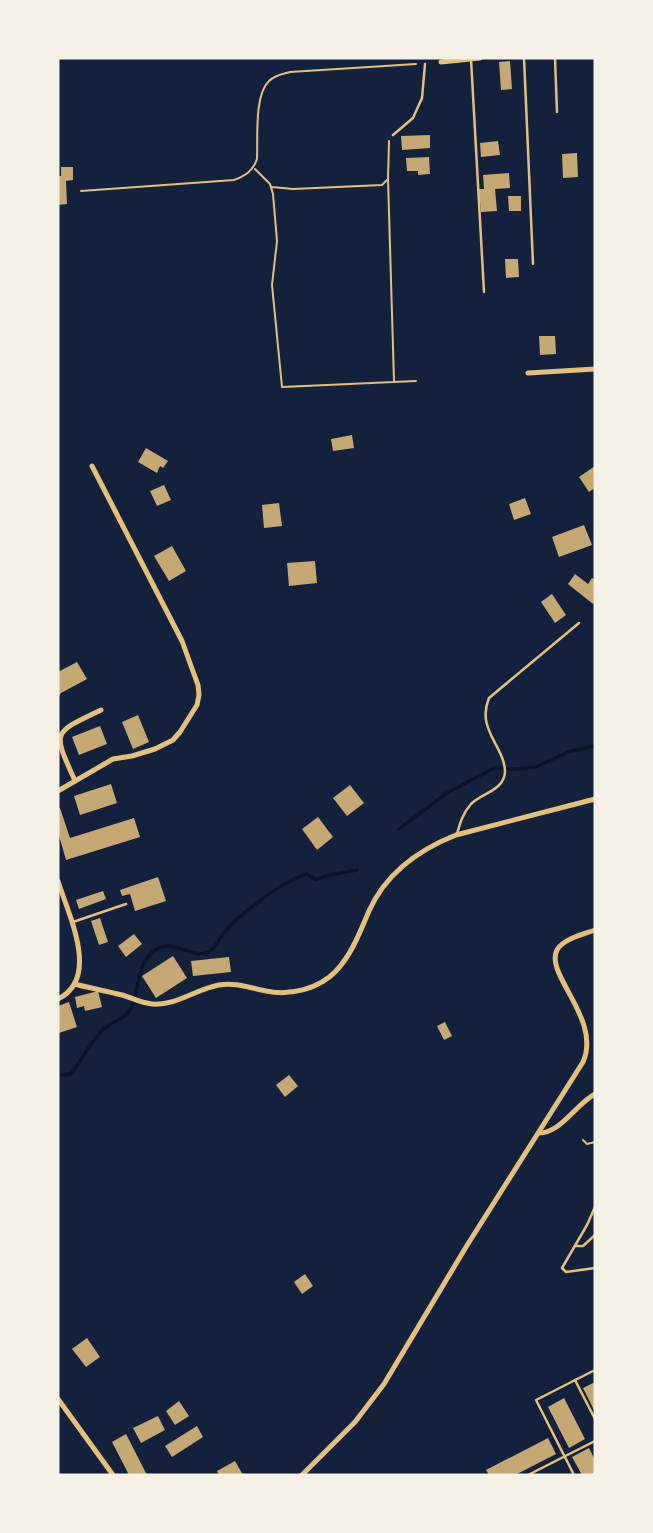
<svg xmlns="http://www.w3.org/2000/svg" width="653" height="1533" font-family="Lato,sans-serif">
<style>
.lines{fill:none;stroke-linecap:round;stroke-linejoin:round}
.stream{stroke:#0b132b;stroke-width:3.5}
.building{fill:#c6a872}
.path{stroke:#e5c07b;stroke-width:2}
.service{stroke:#e5c07b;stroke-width:2.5}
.minor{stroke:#e5c07b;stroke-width:5}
</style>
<rect width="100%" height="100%" fill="#14213d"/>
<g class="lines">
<path class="stream" d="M 399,829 L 447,793 L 494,768 L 516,769 L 536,767 L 568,752 L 595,746
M 58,1075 L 71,1074 C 82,1060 93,1037 106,1027 C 115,1020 126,1019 131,1008 C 140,989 136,963 155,950 C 175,937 195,963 211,950 C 217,946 219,938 224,933 C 241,913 282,881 307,874 L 316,880 L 329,875 L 357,870"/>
</g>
<path class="building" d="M 510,61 L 512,89 L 501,90 L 499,62 Z
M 430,135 L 430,148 L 402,150 L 401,136 Z
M 498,141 L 500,155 L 481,157 L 480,143 Z
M 577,153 L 578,177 L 563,178 L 562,154 Z
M 429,157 L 430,174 L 418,175 L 418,171 L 407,171 L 406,158 Z
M 61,167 L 73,167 L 73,180 L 66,181 L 67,204 L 58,205 L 58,176 L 61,176 Z
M 509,173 L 510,188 L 495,189 L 497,211 L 481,212 L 479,189 L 484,189 L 483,175 Z
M 508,196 L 521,196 L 521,211 L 509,211 Z
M 505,259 L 518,259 L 519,277 L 506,278 Z
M 539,336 L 555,336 L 556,354 L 540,355 Z
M 352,435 L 354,448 L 333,451 L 331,439 Z
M 146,448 L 168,461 L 163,468 L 160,466 L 157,473 L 138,462 Z
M 595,466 L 595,488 L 589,492 L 579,477 Z
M 164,485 L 171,500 L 157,506 L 150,491 Z
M 525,498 L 531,514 L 514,520 L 509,504 Z
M 279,503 L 282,526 L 264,528 L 262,505 Z
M 584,525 L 592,545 L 559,557 L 552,537 Z
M 172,546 L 186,571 L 169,581 L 154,556 Z
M 315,561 L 317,583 L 289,586 L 287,563 Z
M 575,574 L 588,584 L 592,578 L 595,580 L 595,601 L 593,604 L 568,584 Z
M 552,594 L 566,615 L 555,623 L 541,602 Z
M 77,662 L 87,679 L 61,693 L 58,698 L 58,672 Z
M 138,715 L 149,742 L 133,749 L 122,722 Z
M 100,726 L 107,744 L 79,755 L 72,737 Z
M 111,784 L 117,803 L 80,815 L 74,796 Z
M 350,785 L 364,803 L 347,816 L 333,798 Z
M 60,808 L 70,838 L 134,818 L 140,837 L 66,860 L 58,832 L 58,809 Z
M 318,817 L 333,837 L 317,850 L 302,829 Z
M 158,877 L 166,901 L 135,911 L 130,894 L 122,896 L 120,890 Z
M 103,891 L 106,899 L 79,909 L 76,900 Z
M 100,918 L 108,942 L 99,945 L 91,921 Z
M 134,934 L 142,944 L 126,957 L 118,946 Z
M 173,956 L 187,978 L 156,998 L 142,976 Z
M 229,957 L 231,972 L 193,976 L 191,961 Z
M 98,991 L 102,1007 L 85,1011 L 84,1006 L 77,1008 L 75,997 Z
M 69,1002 L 77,1027 L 59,1033 L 58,1006 Z
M 445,1022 L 452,1036 L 444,1040 L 437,1026 Z
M 289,1075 L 298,1086 L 285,1097 L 276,1085 Z
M 305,1274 L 313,1286 L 302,1294 L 294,1282 Z
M 87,1338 L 100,1357 L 86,1367 L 72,1349 Z
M 595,1382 L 595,1412 L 583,1388 Z
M 564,1398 L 585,1439 L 569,1448 L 548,1407 Z
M 179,1401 L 189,1416 L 175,1425 L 166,1411 Z
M 158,1416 L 165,1430 L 141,1443 L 133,1428 Z
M 197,1426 L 203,1437 L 172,1457 L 165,1446 Z
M 126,1434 L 147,1475 L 129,1475 L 112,1442 Z
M 548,1438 L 556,1454 L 515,1475 L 489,1475 L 486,1470 Z
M 589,1448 L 595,1460 L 595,1475 L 582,1475 L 572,1457 Z
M 235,1461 L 243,1475 L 219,1475 L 217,1471 Z"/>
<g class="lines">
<path class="path" d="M 389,141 L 388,179 L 394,381
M 255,169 L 270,184 L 273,194 L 277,241 L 272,285 L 282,387 L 416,381
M 272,187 L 293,189 L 382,185 L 387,180
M 81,191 L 234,180 C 245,176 253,171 257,159 C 258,139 254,95 269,81 C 275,75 283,74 290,72 L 416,64
M 583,1140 L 587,1144 L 595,1142"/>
<path class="service" d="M 524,58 L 533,264
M 555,58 L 557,112
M 471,59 L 484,292
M 393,135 L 413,118 L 422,98 L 425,64
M 457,834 C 460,823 463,813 471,804 C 482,793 505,790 505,771 C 504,746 476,729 489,698 L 579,623
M 73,922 L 126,904
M 595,1207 L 587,1225 L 562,1268 L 566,1272 L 595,1268
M 575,1246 L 583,1246 L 595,1235
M 575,1380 L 595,1419
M 528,1475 L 595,1441
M 574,1475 L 536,1400 L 595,1370"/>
<path class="minor" d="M 441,62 L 480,58
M 528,373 L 595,369
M 75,781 C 53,731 51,734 101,710
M 58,791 L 113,759 L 132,756 L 155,749 L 173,740 L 180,732 L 197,705 L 199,695 L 198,685 L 182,641 L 92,466
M 58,881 C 68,914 101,978 58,999
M 74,984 C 90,988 106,991 122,995 C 132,998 141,1003 152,1004 C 176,1006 196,989 219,985 C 235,982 250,988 266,991 C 290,996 319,989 336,971 C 352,954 360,932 369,911 C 386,873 418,850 456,835 L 595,799
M 539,1133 C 561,1133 576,1104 595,1094
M 58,1399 L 113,1475
M 302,1475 L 355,1422 L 384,1384 L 466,1247 L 583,1062 C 602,1019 544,974 557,950 C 563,939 584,934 595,930"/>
</g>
<rect width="653" height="1533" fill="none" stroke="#f6f1e7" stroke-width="119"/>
</svg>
